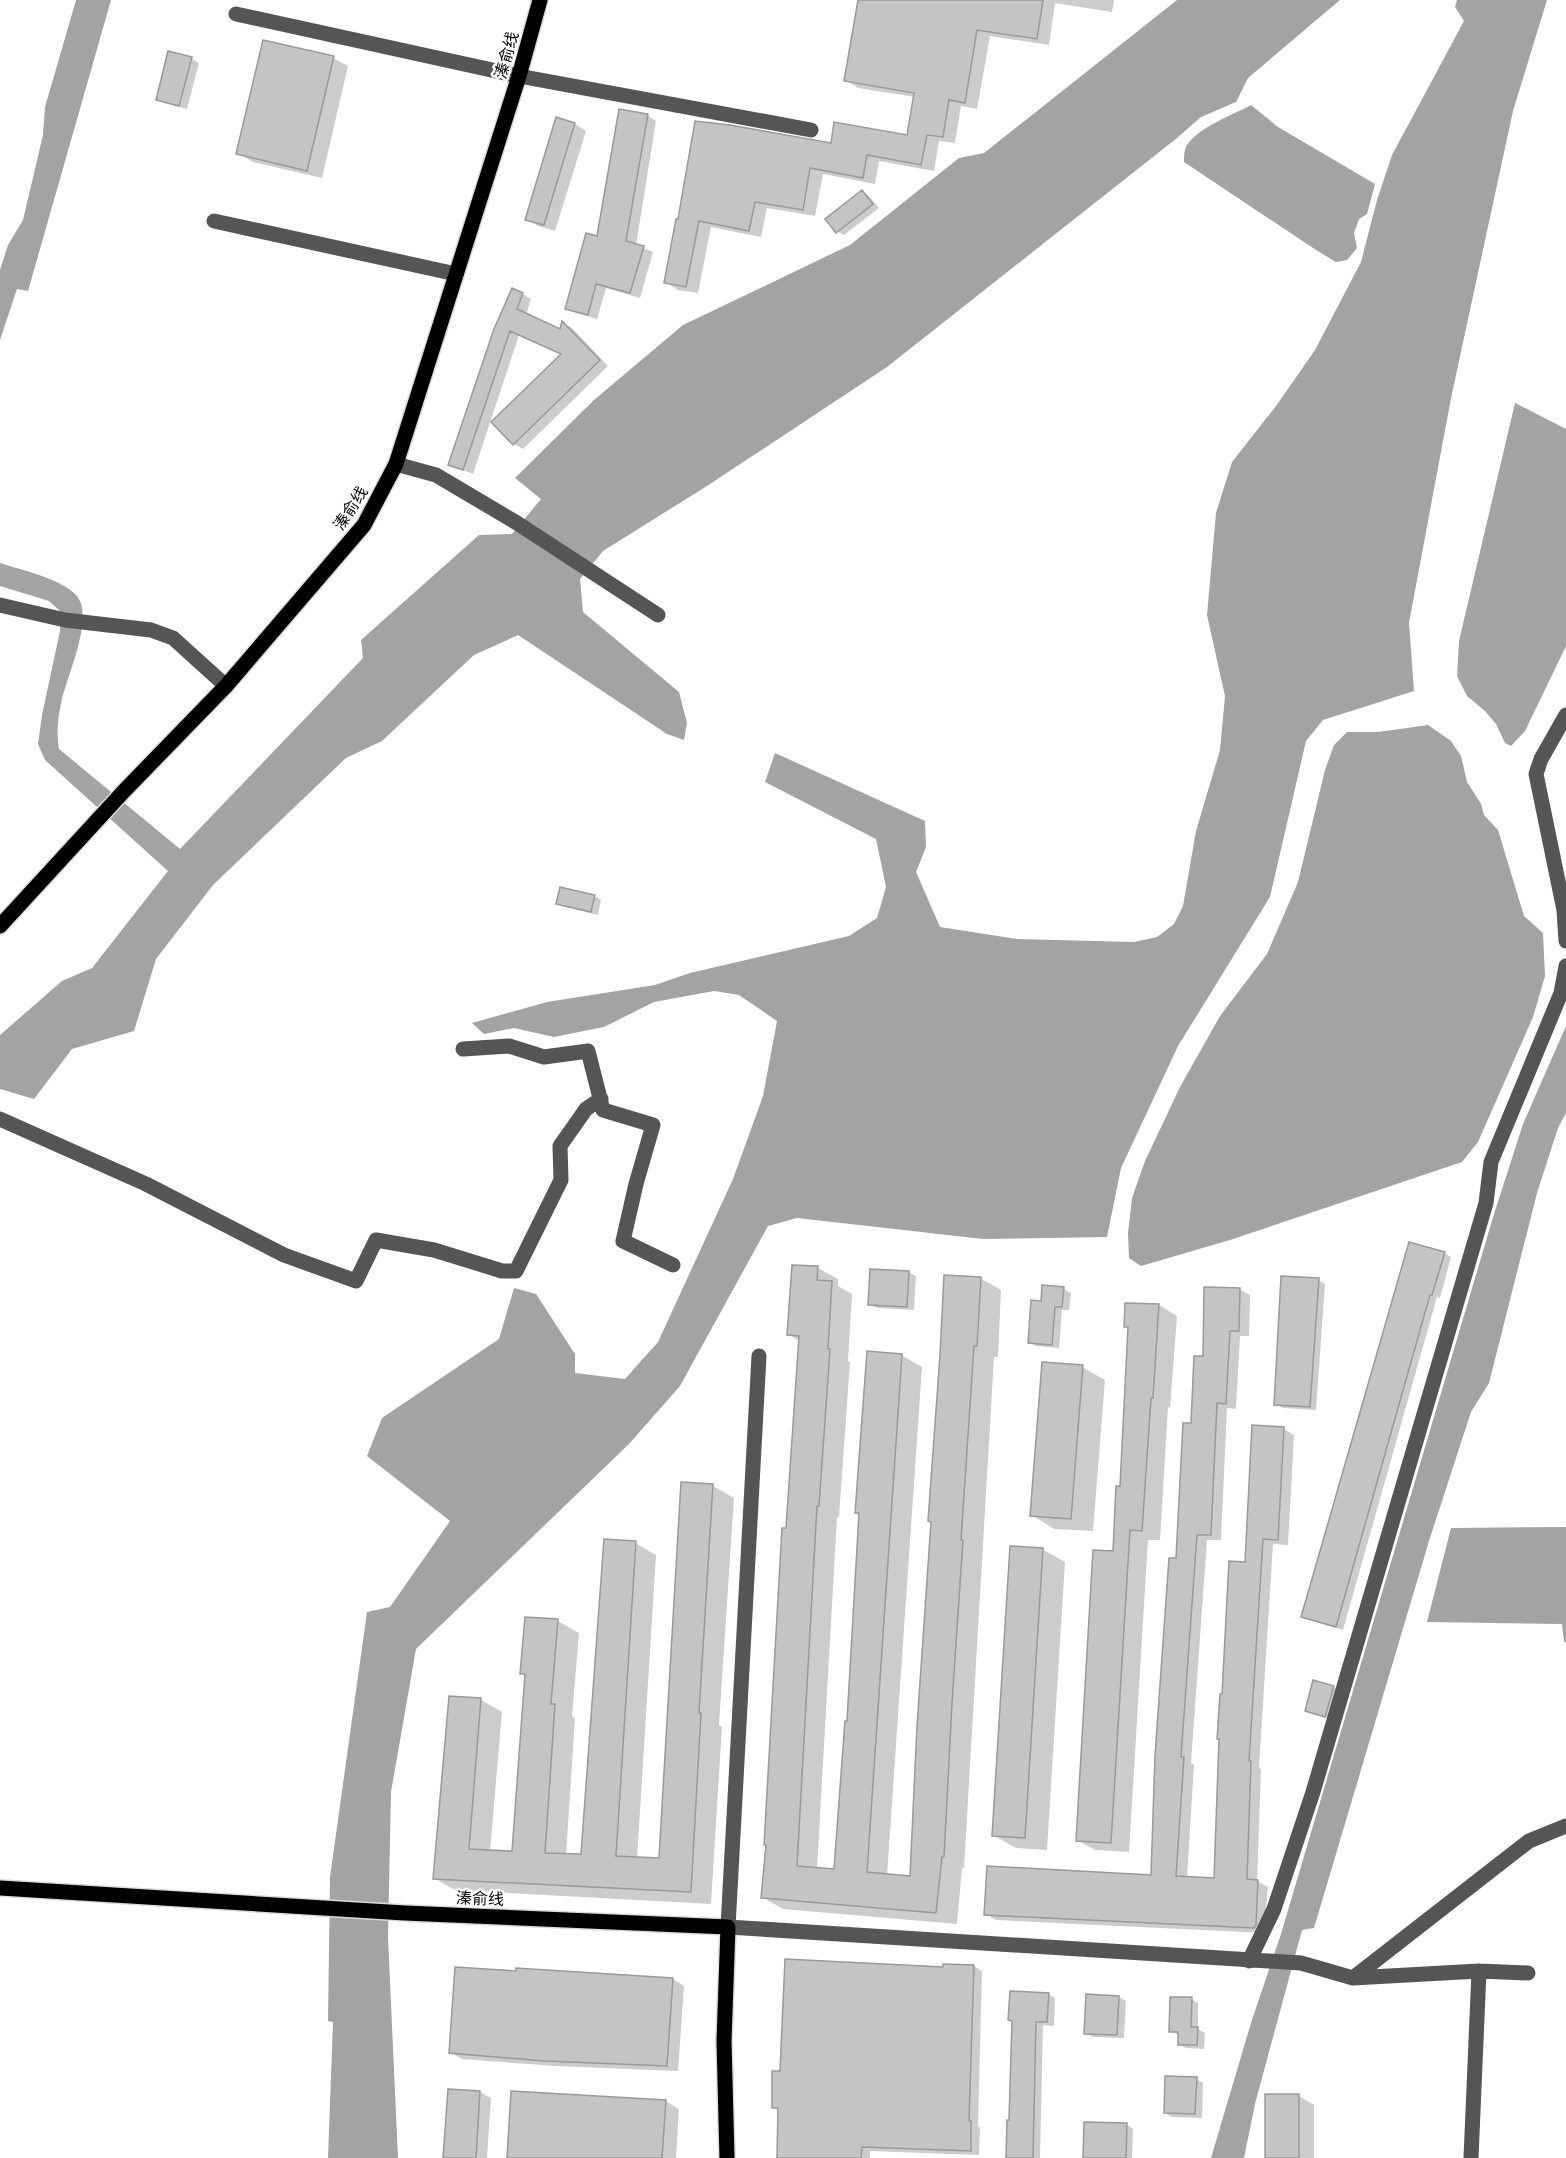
<svg xmlns="http://www.w3.org/2000/svg" width="1566" height="2158" font-family="Lato,'Noto Sans SC',sans-serif">
<style>
.water{fill:#a3a3a3}
.shadow{fill:#0003}
.building{fill:#c4c4c4;stroke:#999;stroke-width:1.5}
.lines{fill:none;stroke-linecap:round;stroke-linejoin:round}
.major-casing{stroke:#dbdbdb;stroke-width:18}
.minor{stroke:#555;stroke-width:15}
.major{stroke:#000;stroke-width:15}
.labels{text-anchor:middle;stroke-width:5;stroke-linejoin:round;paint-order:stroke}
.street-label{font-size:16px;fill:#000;stroke:#fff}
</style>
<rect width="100%" height="100%" fill="#fff"/>
<path class="water" d="M 76,0 L 111,0 L 28,291 L 17,289 L 0,340 L 0,270 L 8,245 L 23,220 L 43,135 L 45,107 Z
M 1177,0 L 1340,0 L 1248,78 L 1236,102 L 1201,117 L 1177,138 L 887,367 L 707,486 L 603,551 L 580,579 L 583,612 L 679,692 L 687,723 L 684,740 L 667,734 L 518,635 L 474,655 L 382,741 L 346,758 L 213,885 L 156,959 L 134,1031 L 72,1049 L 34,1099 L 0,1089 L 0,1035 L 62,981 L 92,968 L 168,871 L 45,760 L 38,744 L 42,715 L 60,631 L 60,611 L 49,601 L 0,586 L 0,563 C 21,570 63,579 77,596 C 94,617 68,674 62,699 C 58,716 56,732 59,749 L 180,849 L 363,658 L 361,640 L 479,535 L 512,534 L 541,499 L 515,478 L 594,400 L 683,325 L 850,245 L 959,158 L 984,153 Z
M 1457,0 L 1547,0 L 1513,111 L 1451,398 L 1409,623 L 1414,691 L 1323,720 L 1306,741 L 1270,897 L 1178,1046 L 1121,1168 L 1107,1237 L 983,1239 L 797,1218 L 768,1226 L 680,1386 L 629,1444 L 416,1649 L 391,1792 L 388,1937 L 398,2158 L 328,2158 L 333,2022 L 328,2021 L 330,1877 L 367,1612 L 390,1607 L 450,1521 L 367,1456 L 382,1418 L 499,1339 L 514,1288 L 536,1294 L 575,1354 L 575,1373 L 625,1379 L 658,1342 L 733,1179 L 763,1096 L 777,1021 L 739,995 L 714,991 L 654,1002 L 604,1027 L 554,1037 L 514,1028 L 484,1034 L 472,1023 L 547,1002 L 655,985 L 690,973 L 849,936 L 877,918 L 886,887 L 876,839 L 765,782 L 775,753 L 925,821 L 926,847 L 916,872 L 940,927 L 1017,939 L 1134,942 L 1157,937 L 1174,924 L 1183,906 L 1196,831 L 1220,750 L 1225,696 L 1207,615 L 1216,513 L 1232,462 L 1276,406 L 1315,350 L 1361,262 L 1377,200 L 1392,155 L 1464,21 L 1455,7 Z
M 1251,105 L 1278,127 L 1375,184 L 1367,214 L 1359,219 L 1354,233 L 1357,248 L 1347,260 L 1336,262 L 1316,250 L 1184,162 C 1184,157 1184,151 1186,147 C 1196,128 1233,115 1251,105 Z
M 1515,403 L 1566,429 L 1566,646 L 1525,731 L 1511,746 L 1505,743 L 1496,724 L 1485,711 L 1467,696 L 1457,676 L 1459,641 Z
M 1428,725 L 1451,741 L 1461,756 L 1467,782 L 1481,804 L 1484,815 L 1498,830 L 1524,916 L 1543,933 L 1545,976 L 1533,1017 L 1478,1142 L 1462,1162 L 1230,1240 L 1141,1266 L 1129,1258 L 1128,1233 L 1132,1198 L 1145,1161 L 1180,1087 L 1220,1016 L 1267,954 L 1298,882 L 1325,770 L 1334,745 L 1347,732 L 1378,732 Z
M 1566,1026 L 1566,1113 L 1558,1128 L 1537,1193 L 1489,1383 L 1471,1412 L 1429,1541 L 1314,1928 L 1302,1930 L 1255,2104 L 1244,2158 L 1211,2158 L 1251,2023 L 1281,1934 L 1494,1214 L 1523,1124 Z
M 1566,1527 L 1566,1642 L 1564,1642 L 1562,1624 L 1427,1622 L 1451,1528 Z"/>
<path class="shadow" d="M 860,0 L 1114,0 L 1112,12 L 1055,3 L 1049,45 L 990,36 L 977,109 L 961,106 L 955,143 L 939,141 L 934,171 L 879,161 L 875,184 L 823,174 L 815,216 L 767,208 L 761,237 L 711,227 L 698,293 L 678,290 L 666,282 L 678,221 L 832,145 L 909,137 L 915,97 L 858,88 L 846,80 Z
M 170,53 L 192,59 L 199,63 L 187,109 L 165,103 L 158,99 Z
M 333,58 L 348,66 L 322,178 L 253,162 L 238,153 Z
M 647,115 L 656,121 L 636,245 L 653,252 L 640,298 L 606,288 L 597,319 L 576,313 L 567,308 L 599,238 Z
M 557,119 L 575,124 L 586,131 L 555,231 L 538,226 L 527,219 Z
M 862,192 L 869,196 L 879,208 L 844,235 L 837,231 Z
M 522,294 L 531,299 L 526,315 L 561,331 L 563,323 L 572,328 L 608,366 L 523,449 L 514,444 L 563,354 L 519,335 L 473,474 L 450,465 Z
M 594,896 L 601,900 L 598,915 L 565,907 L 558,903 Z
M 1444,1253 L 1451,1257 L 1440,1298 L 1437,1297 L 1343,1630 L 1310,1620 L 1303,1616 Z
M 818,1268 L 838,1279 L 838,1286 L 852,1294 L 848,1361 L 850,1362 L 839,1517 L 837,1517 L 817,1869 L 836,1871 L 848,1722 L 861,1515 L 857,1512 L 901,1355 L 922,1367 L 887,1876 L 911,1878 L 980,1278 L 1001,1290 L 998,1357 L 994,1357 L 964,1868 L 962,1868 L 957,1924 L 783,1909 L 762,1897 L 800,1341 L 789,1335 Z
M 908,1272 L 916,1276 L 914,1310 L 877,1308 L 870,1304 Z
M 1318,1280 L 1325,1284 L 1316,1410 L 1283,1408 L 1276,1404 Z
M 1063,1289 L 1071,1293 L 1069,1310 L 1062,1310 L 1059,1348 L 1036,1346 L 1029,1342 L 1042,1303 Z
M 1239,1289 L 1250,1295 L 1249,1336 L 1240,1336 L 1236,1409 L 1227,1408 L 1221,1540 L 1207,1540 L 1191,1763 L 1194,1765 L 1187,1878 L 1216,1879 L 1224,1696 L 1246,1564 L 1284,1429 L 1294,1435 L 1288,1545 L 1273,1544 L 1259,1768 L 1261,1769 L 1257,1881 L 1268,1887 L 1264,1933 L 996,1920 L 986,1914 L 1153,1876 L 1178,1560 L 1192,1425 L 1204,1358 Z
M 1159,1305 L 1177,1316 L 1170,1408 L 1168,1407 L 1160,1540 L 1148,1540 L 1129,1852 L 1095,1850 L 1077,1840 L 1122,1488 L 1129,1328 L 1125,1326 Z
M 1082,1367 L 1105,1380 L 1093,1531 L 1054,1529 L 1032,1515 Z
M 713,1486 L 734,1498 L 719,1725 L 722,1727 L 711,1904 L 455,1890 L 434,1878 L 481,1700 L 502,1712 L 490,1851 L 514,1852 L 526,1675 L 522,1673 L 558,1621 L 579,1633 L 572,1716 L 575,1718 L 566,1855 L 582,1856 L 635,1543 L 656,1555 L 637,1859 L 661,1860 Z
M 1042,1549 L 1065,1562 L 1047,1850 L 1016,1848 L 993,1835 Z
M 1333,1687 L 1340,1691 L 1332,1720 L 1306,1710 Z
M 974,1966 L 982,1971 L 978,2126 L 980,2128 L 979,2155 L 870,2151 L 870,2158 L 776,2158 L 776,2155 L 778,2155 L 779,2111 L 773,2107 L 782,2073 L 944,1968 Z
M 673,1979 L 684,1986 L 678,2071 L 556,2066 L 462,2059 L 450,2052 Z
M 1048,1994 L 1055,1998 L 1054,2026 L 1043,2025 L 1040,2158 L 1007,2158 L 1011,2121 L 1014,2022 Z
M 1119,1997 L 1126,2001 L 1124,2038 L 1093,2037 L 1085,2033 Z
M 1191,1999 L 1198,2003 L 1198,2029 L 1205,2033 L 1204,2049 L 1186,2048 L 1179,2044 L 1179,2035 L 1170,2031 Z
M 1196,2079 L 1203,2083 L 1202,2118 L 1172,2117 L 1165,2113 Z
M 480,2092 L 491,2098 L 487,2158 L 445,2158 Z
M 1299,2096 L 1314,2105 L 1314,2158 L 1266,2158 Z
M 665,2101 L 679,2109 L 676,2158 L 508,2158 Z
M 1126,2124 L 1133,2129 L 1132,2158 L 1084,2158 Z"/>
<path class="building" d="M 858,0 L 1043,0 L 1037,39 L 977,30 L 965,103 L 949,100 L 943,137 L 927,135 L 921,165 L 867,155 L 863,178 L 810,168 L 803,210 L 755,202 L 749,231 L 699,221 L 686,287 L 664,283 L 676,219 L 678,219 L 695,121 L 730,125 L 831,143 L 834,122 L 907,135 L 914,93 L 844,81 Z
M 263,40 L 334,56 L 307,171 L 236,154 Z
M 168,51 L 192,57 L 179,106 L 156,100 Z
M 619,109 L 648,114 L 626,241 L 644,246 L 630,293 L 596,284 L 588,315 L 565,309 L 586,233 L 597,236 Z
M 556,117 L 575,123 L 544,225 L 525,220 Z
M 862,190 L 873,204 L 836,233 L 825,219 Z
M 512,288 L 523,293 L 517,309 L 560,329 L 562,321 L 600,360 L 513,445 L 491,422 L 561,354 L 510,331 L 463,470 L 448,465 L 494,329 Z
M 560,887 L 595,895 L 591,912 L 556,904 Z
M 1409,1242 L 1445,1252 L 1432,1295 L 1430,1295 L 1336,1627 L 1301,1617 Z
M 792,1265 L 818,1266 L 817,1280 L 832,1281 L 828,1349 L 830,1349 L 819,1506 L 817,1506 L 797,1866 L 834,1869 L 845,1721 L 847,1721 L 859,1513 L 855,1513 L 867,1351 L 902,1354 L 867,1872 L 910,1876 L 917,1726 L 931,1522 L 928,1521 L 940,1355 L 944,1275 L 981,1277 L 977,1346 L 974,1346 L 961,1540 L 963,1540 L 952,1703 L 944,1857 L 942,1857 L 936,1913 L 761,1898 L 766,1845 L 764,1845 L 782,1528 L 786,1528 L 799,1336 L 787,1335 Z
M 870,1269 L 909,1271 L 907,1307 L 868,1305 Z
M 1281,1276 L 1319,1278 L 1310,1407 L 1274,1405 Z
M 1042,1285 L 1064,1287 L 1062,1307 L 1055,1307 L 1052,1345 L 1028,1343 L 1031,1300 L 1041,1301 Z
M 1204,1287 L 1240,1288 L 1239,1331 L 1230,1331 L 1226,1404 L 1217,1403 L 1211,1535 L 1197,1535 L 1181,1757 L 1184,1757 L 1176,1876 L 1214,1878 L 1219,1739 L 1217,1739 L 1220,1694 L 1222,1694 L 1229,1561 L 1245,1562 L 1252,1425 L 1284,1427 L 1278,1540 L 1263,1539 L 1249,1761 L 1251,1761 L 1247,1879 L 1258,1880 L 1256,1925 L 1254,1928 L 984,1915 L 987,1866 L 1151,1875 L 1155,1756 L 1169,1558 L 1176,1558 L 1183,1423 L 1191,1423 L 1194,1356 L 1203,1356 Z
M 1125,1303 L 1159,1304 L 1153,1398 L 1151,1398 L 1142,1531 L 1130,1530 L 1111,1843 L 1076,1841 L 1093,1550 L 1113,1551 L 1116,1486 L 1120,1486 L 1128,1327 L 1124,1327 Z
M 1042,1362 L 1083,1365 L 1071,1519 L 1030,1516 Z
M 681,1482 L 713,1484 L 699,1713 L 701,1713 L 691,1892 L 433,1879 L 449,1696 L 481,1698 L 469,1849 L 512,1851 L 525,1674 L 520,1674 L 525,1617 L 558,1619 L 551,1704 L 555,1704 L 545,1853 L 581,1854 L 604,1539 L 636,1541 L 616,1856 L 659,1858 Z
M 1010,1546 L 1043,1548 L 1025,1838 L 992,1836 Z
M 1313,1680 L 1334,1686 L 1325,1717 L 1305,1711 Z
M 785,1959 L 943,1967 L 943,1964 L 974,1965 L 969,2121 L 971,2121 L 971,2151 L 862,2147 L 861,2158 L 777,2158 L 778,2108 L 772,2108 L 772,2071 L 780,2071 Z
M 455,1967 L 516,1971 L 516,1968 L 673,1978 L 667,2066 L 544,2061 L 449,2053 Z
M 1010,1991 L 1049,1993 L 1047,2022 L 1036,2022 L 1033,2158 L 1006,2158 L 1007,2120 L 1009,2120 L 1012,2021 L 1008,2020 Z
M 1086,1994 L 1119,1996 L 1117,2035 L 1084,2034 Z
M 1170,1997 L 1192,1997 L 1191,2027 L 1198,2027 L 1197,2045 L 1178,2045 L 1178,2032 L 1169,2032 Z
M 1165,2076 L 1197,2077 L 1195,2114 L 1164,2113 Z
M 448,2089 L 480,2091 L 476,2158 L 443,2158 Z
M 511,2091 L 666,2100 L 662,2158 L 507,2158 Z
M 1265,2094 L 1299,2094 L 1299,2158 L 1265,2158 Z
M 1084,2122 L 1127,2123 L 1126,2158 L 1083,2158 Z"/>
<g class="lines">
<defs>
<path id="major" d="M 0,926 L 124,791 L 226,686 L 364,525 L 396,464 L 519,76 L 540,0
M 0,1888 L 405,1913 L 728,1927 L 724,2041 L 727,2158"/>
</defs>
<use href="#major" class="major-casing"/>
<path class="minor" d="M 236,14 L 519,76 L 811,130
M 214,221 L 456,274
M 396,464 L 436,475 L 517,523 L 658,615
M 0,605 L 65,620 L 151,630 L 173,638 L 226,686
M 1566,715 L 1541,759 L 1536,774 L 1564,910 L 1566,941
M 463,1049 L 509,1046 L 544,1057 L 588,1051 L 603,1110 L 653,1125 L 636,1184 L 623,1241 L 673,1265
M 0,1119 L 146,1184 L 284,1255 L 356,1281 L 376,1240 L 434,1250 L 502,1271 L 516,1271 L 561,1180 L 560,1146 L 586,1109 L 601,1099
M 759,1356 L 728,1927 L 1301,1963 L 1353,1978 L 1479,1971 L 1528,1973
M 1249,1961 L 1274,1909 L 1313,1792 L 1486,1203 L 1491,1162 L 1561,993 L 1566,966
M 1353,1978 L 1529,1841 L 1566,1826
M 1471,2158 L 1479,1971"/>
<use href="#major" class="major"/>
</g>
<g class="labels">
<g class="street-label">
<text transform="translate(506 55) rotate(-74)" y="6">溱俞线</text>
<text transform="translate(350 508) rotate(-57)" y="6">溱俞线</text>
<text transform="translate(480 1898) rotate(2)" y="6">溱俞线</text>
</g>
</g>
</svg>
